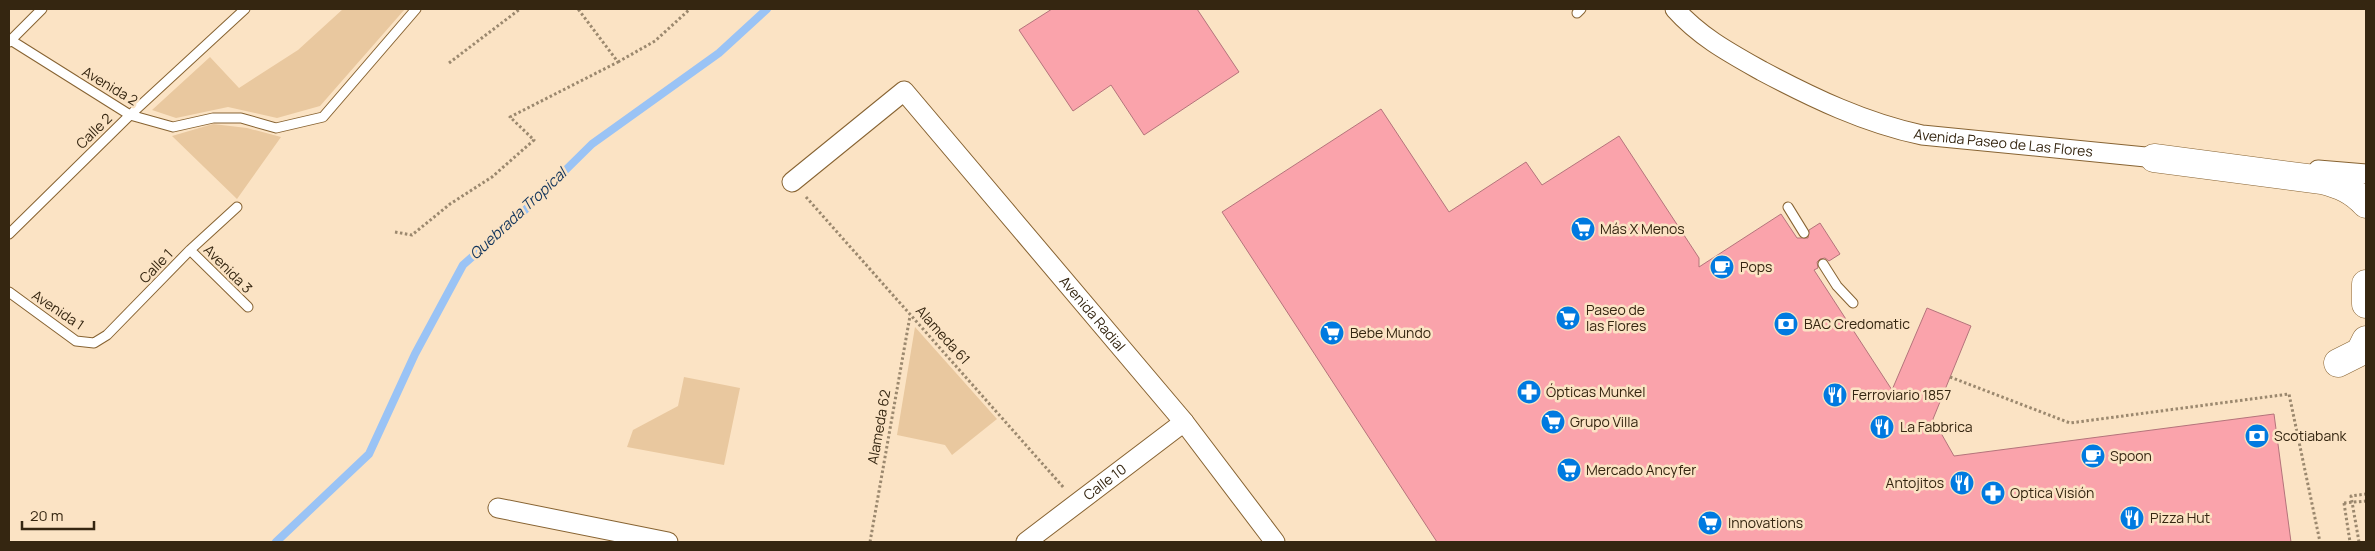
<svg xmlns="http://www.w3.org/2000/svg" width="2375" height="551" font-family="Manrope,sans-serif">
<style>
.green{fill:#e9c89f}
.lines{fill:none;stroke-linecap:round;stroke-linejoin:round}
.stream{stroke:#9ac3f5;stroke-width:8}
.building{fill:#faa3ab;stroke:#b4747b}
.lane-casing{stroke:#876332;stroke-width:11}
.street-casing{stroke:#876332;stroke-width:21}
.primary-casing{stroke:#876332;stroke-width:29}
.path{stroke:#9b886e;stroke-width:3;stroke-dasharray:2.5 2.5;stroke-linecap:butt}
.lane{stroke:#fff;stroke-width:9}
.street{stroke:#fff;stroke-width:19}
.primary{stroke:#fff;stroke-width:28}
.path-bridge{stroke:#9b886e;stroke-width:3;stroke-dasharray:2.5 2.5;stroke-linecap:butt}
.labels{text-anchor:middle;stroke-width:5;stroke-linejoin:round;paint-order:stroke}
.street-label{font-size:14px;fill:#352611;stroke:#fbe3c4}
.poi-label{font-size:14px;fill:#352611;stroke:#fbe3c4;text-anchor:start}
.water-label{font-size:15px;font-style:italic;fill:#11345b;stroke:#fbe3c4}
</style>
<rect width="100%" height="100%" fill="#fbe3c4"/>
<path class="green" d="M 343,9 L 405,9 L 320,106 L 277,118 L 228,107 L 176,118 L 152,110 L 210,57 L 239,88 L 298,50 Z
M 213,124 L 247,128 L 281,137 L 237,199 L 172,136 Z
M 915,327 L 997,419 L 952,455 L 945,445 L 897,435 Z
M 684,377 L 740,388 L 724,465 L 627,447 L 633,430 L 678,406 Z"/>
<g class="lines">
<path class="stream" d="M 276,542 L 369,454 L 415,354 L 463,265 L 524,211 L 592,144 L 719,53 L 767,9"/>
</g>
<path class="building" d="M 1052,9 L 1197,9 L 1239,72 L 1144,135 L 1111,85 L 1073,111 L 1019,30 Z
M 1381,109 L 1449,212 L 1526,162 L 1542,185 L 1619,136 L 1699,258 L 1699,267 L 1781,214 L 1797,238 L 1808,238 L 1809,230 L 1820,223 L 1840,254 L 1829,261 L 1825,258 L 1820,259 L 1817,262 L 1818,268 L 1814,270 L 1892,390 L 1927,308 L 1971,326 L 1933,419 L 1954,456 L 2274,414 L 2291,542 L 1437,542 L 1222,212 Z"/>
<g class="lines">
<defs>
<path id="lane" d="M 1577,13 L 1581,9
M 9,39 L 130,115 L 173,127 L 213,118 L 241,118 L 276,128 L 323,117 L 416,9
M 9,42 L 42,9
M 1788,207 L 1804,233
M 9,234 L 130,115 L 245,9
M 190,250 L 248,307
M 1823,264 L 1837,286 L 1853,303
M 9,292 L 76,341 L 94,343 L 107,335 L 190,250 L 237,207"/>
<g id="street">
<path id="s1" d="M 1675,9 C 1700,37 1730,53 1762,71 C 1813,98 1865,123 1922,135 L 2166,159"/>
<path d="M 2318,170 L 2366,174"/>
<path id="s2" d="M 792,182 L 904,91 L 1184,422 L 1275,542"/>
<path d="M 498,508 L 668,542"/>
<path id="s3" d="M 1026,542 L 1184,422"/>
</g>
<path id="primary" d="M 2154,158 L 2322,180 C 2341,185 2353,190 2366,204
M 2366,284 L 2366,304
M 2338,363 L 2360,352 L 2366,340"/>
</defs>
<use href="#lane" class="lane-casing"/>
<use href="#street" class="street-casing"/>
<use href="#primary" class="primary-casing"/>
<path class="path" d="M 618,62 L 655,41 L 690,9
M 449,63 L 520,9
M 806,197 L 1064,488
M 395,232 L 412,235 L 450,204 L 492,177 L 534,140 L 510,117 L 618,62 L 578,9
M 1950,377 L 2070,423 L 2289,394 L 2320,542
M 2344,503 L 2350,542
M 870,542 L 910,316
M 2359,542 L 2351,496 L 2366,494"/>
<use href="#lane" class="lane"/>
<use href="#street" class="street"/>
<use href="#primary" class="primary"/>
<path class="path-bridge" d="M 2344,503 L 2366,501"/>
</g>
<defs>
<symbol id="supermarket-disc" viewBox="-11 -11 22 22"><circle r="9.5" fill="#007ae0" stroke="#fbe3c4"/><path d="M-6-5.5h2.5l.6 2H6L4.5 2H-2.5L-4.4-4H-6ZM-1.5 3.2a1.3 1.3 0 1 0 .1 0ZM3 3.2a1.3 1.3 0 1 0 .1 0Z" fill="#fff"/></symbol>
<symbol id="cafe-disc" viewBox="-11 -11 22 22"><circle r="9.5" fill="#007ae0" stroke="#fbe3c4"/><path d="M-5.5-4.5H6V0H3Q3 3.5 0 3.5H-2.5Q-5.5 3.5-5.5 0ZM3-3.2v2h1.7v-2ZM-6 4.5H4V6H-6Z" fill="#fff"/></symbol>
<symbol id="bank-disc" viewBox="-11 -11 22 22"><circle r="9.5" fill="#007ae0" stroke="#fbe3c4"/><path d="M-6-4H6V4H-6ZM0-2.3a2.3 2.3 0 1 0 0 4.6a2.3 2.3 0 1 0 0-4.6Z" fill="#fff"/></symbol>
<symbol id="pharmacy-disc" viewBox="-11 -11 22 22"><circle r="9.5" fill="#007ae0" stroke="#fbe3c4"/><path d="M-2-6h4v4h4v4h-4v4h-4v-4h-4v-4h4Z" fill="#fff"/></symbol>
<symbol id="restaurant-disc" viewBox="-11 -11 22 22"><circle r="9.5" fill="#007ae0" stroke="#fbe3c4"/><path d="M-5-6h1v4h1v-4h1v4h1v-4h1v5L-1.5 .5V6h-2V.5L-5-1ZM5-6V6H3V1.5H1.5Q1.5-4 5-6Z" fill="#fff"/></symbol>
</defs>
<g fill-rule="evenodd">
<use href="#supermarket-disc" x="1569" y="215" width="28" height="28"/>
<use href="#cafe-disc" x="1708" y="253" width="28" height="28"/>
<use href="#supermarket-disc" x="1554" y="304" width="28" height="28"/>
<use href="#bank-disc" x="1772" y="310" width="28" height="28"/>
<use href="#supermarket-disc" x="1318" y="319" width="28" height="28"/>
<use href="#pharmacy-disc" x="1515" y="378" width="28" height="28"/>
<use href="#restaurant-disc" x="1821" y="381" width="28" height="28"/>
<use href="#supermarket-disc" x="1539" y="408" width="28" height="28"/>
<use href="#restaurant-disc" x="1868" y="413" width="28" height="28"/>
<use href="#bank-disc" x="2243" y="422" width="28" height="28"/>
<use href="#cafe-disc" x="2079" y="442" width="28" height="28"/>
<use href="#supermarket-disc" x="1555" y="456" width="28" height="28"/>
<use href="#restaurant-disc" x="1948" y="469" width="28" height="28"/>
<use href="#pharmacy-disc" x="1979" y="479" width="28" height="28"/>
<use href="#restaurant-disc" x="2118" y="504" width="28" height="28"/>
<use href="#supermarket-disc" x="1696" y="509" width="28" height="28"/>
</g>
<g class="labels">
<g class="street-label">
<text transform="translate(110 86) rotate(31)" y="5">Avenida 2</text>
<text transform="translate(94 131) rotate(-44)" y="5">Calle 2</text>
<text dy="5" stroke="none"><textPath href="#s1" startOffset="362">Avenida Paseo de Las Flores</textPath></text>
<text transform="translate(156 266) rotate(-46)" y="5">Calle 1</text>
<text transform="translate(228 269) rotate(45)" y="5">Avenida 3</text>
<text transform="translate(58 310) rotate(34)" y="5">Avenida 1</text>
<text dy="5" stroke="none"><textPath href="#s2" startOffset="436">Avenida Radial</textPath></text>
<text transform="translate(943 335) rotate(48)" y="5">Alameda 61</text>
<text transform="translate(879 427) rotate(-80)" y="5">Alameda 62</text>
<text dy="5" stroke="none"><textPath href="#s3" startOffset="99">Calle 10</textPath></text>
</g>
<g class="poi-label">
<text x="1600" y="234">Más X Menos</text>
<text x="1740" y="272">Pops</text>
<text x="1586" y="315">Paseo de<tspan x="1586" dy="16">las Flores</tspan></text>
<text x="1804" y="329">BAC Credomatic</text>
<text x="1350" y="338">Bebe Mundo</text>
<text x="1546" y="397">Ópticas Munkel</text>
<text x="1852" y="400">Ferroviario 1857</text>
<text x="1570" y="427">Grupo Villa</text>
<text x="1900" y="432">La Fabbrica</text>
<text x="2274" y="441">Scotiabank</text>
<text x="2110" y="461">Spoon</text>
<text x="1586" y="475">Mercado Ancyfer</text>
<text x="1944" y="488" text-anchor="end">Antojitos</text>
<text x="2010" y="498">Optica Visión</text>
<text x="2150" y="523">Pizza Hut</text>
<text x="1728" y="528">Innovations</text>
</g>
<g class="water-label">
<text transform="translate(518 214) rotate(-43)" y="5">Quebrada Tropical</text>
</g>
</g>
<rect width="2375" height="551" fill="none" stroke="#352611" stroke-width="20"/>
<path d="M22 521v8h72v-8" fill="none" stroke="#352611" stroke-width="2.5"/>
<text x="30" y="521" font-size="15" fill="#352611" stroke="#fbe3c4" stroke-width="4" paint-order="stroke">20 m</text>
</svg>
